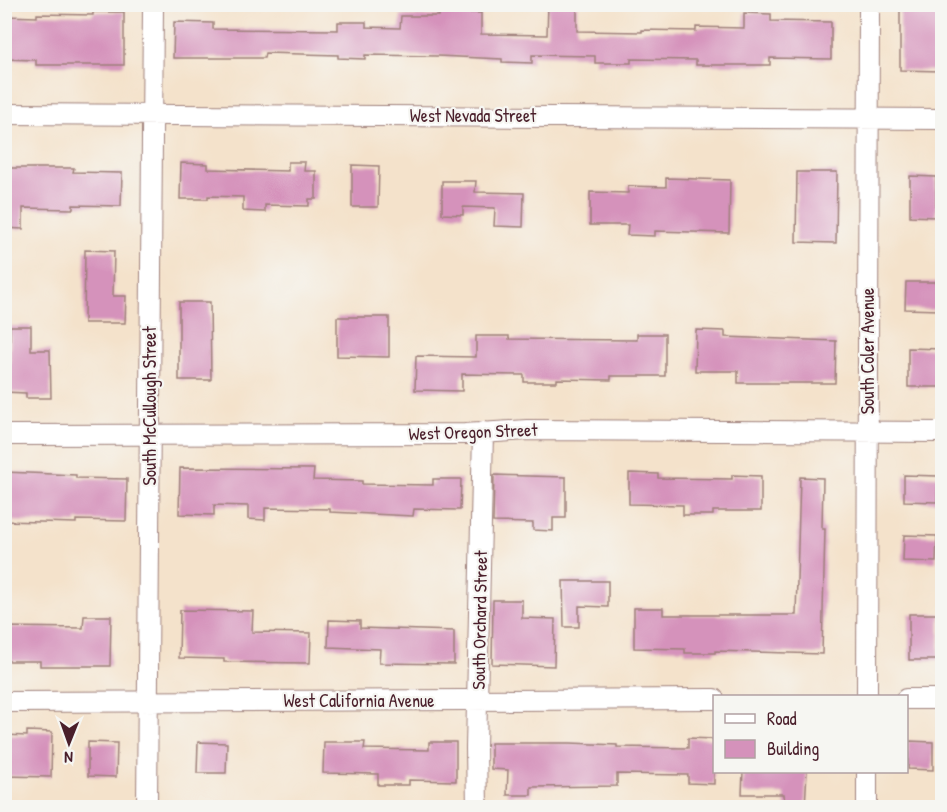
<svg xmlns="http://www.w3.org/2000/svg" width="947" height="812" font-family="'Patrick Hand',sans-serif">
<style>
.building{fill:#d592bb}
.lines{fill:none;stroke-linecap:round;stroke-linejoin:round}
.minor-casing{stroke:#9f807b;stroke-width:22}
.minor{stroke:#fff;stroke-width:20}
.labels{text-anchor:middle;stroke-width:4.5;stroke-linejoin:round;paint-order:stroke}
.street-label{font-size:18px;fill:#4a1f2b;stroke:#f6f6f2}
</style>
<rect width="100%" height="100%" fill="#f6f6f2"/>
<filter id="ink" filterUnits="userSpaceOnUse"><feTurbulence type="fractalNoise" baseFrequency=".0167" numOctaves="2"/><feDisplacementMap in="SourceGraphic" scale="12" xChannelSelector="R" yChannelSelector="G"/><feConvolveMatrix kernelMatrix="1 2 1 2 8 2 1 2 1" color-interpolation-filters="sRGB"/></filter>
<filter id="wash" filterUnits="userSpaceOnUse"><feTurbulence type="fractalNoise" baseFrequency=".008" numOctaves="4" result="noise"/><feDisplacementMap in="SourceGraphic" scale="24" xChannelSelector="R" yChannelSelector="G"/><feGaussianBlur stdDeviation="1.35" result="paint"/><feColorMatrix in="noise" values="0 0 0 0 0 0 0 0 0 0 0 0 0 0 0 0 0 1.4 0 .05"/><feComposite in="paint" operator="in"/></filter>
<g filter="url(#wash)">
<rect width="100%" height="100%" fill="#f4e2cb"/>
<g id="blocks">
<path class="building" d="M 548,4 L 577,4 L 577,31 L 642,32 L 642,30 L 696,31 L 696,27 L 744,28 L 744,13 L 771,14 L 771,21 L 831,22 L 831,59 L 770,58 L 770,65 L 696,65 L 696,60 L 631,59 L 631,63 L 595,63 L 595,56 L 532,55 L 532,63 L 502,62 L 502,59 L 438,56 L 365,55 L 365,59 L 338,58 L 338,55 L 265,53 L 264,58 L 173,58 L 174,22 L 213,23 L 213,29 L 338,30 L 338,22 L 366,22 L 366,27 L 400,28 L 401,16 L 439,16 L 439,12 L 481,13 L 481,34 L 547,35 Z
M 900,4 L 942,4 L 941,71 L 900,70 Z
M 93,12 L 124,12 L 124,65 L 36,65 L 36,60 L 4,59 L 4,16 L 37,17 L 37,14 L 93,15 Z
M 288,162 L 305,162 L 304,171 L 316,171 L 316,199 L 309,199 L 309,206 L 265,205 L 265,212 L 243,211 L 243,197 L 208,196 L 208,199 L 180,199 L 181,163 L 208,164 L 208,169 L 288,171 Z
M 352,165 L 379,166 L 378,207 L 352,207 Z
M 4,168 L 74,168 L 73,172 L 122,173 L 121,206 L 73,205 L 73,209 L 23,208 L 23,229 L 4,228 Z
M 797,172 L 837,172 L 836,243 L 796,242 Z
M 910,176 L 936,177 L 936,217 L 910,216 Z
M 666,178 L 730,180 L 729,233 L 655,231 L 655,236 L 627,235 L 628,225 L 590,225 L 590,192 L 628,193 L 628,186 L 666,187 Z
M 442,181 L 476,181 L 475,192 L 524,193 L 523,227 L 494,226 L 495,208 L 463,207 L 463,215 L 442,214 Z
M 85,250 L 114,251 L 113,296 L 126,296 L 125,323 L 84,323 Z
M 906,282 L 941,282 L 940,310 L 905,309 Z
M 179,302 L 210,302 L 211,380 L 179,380 Z
M 337,317 L 389,317 L 389,357 L 337,356 Z
M 10,326 L 31,326 L 31,350 L 50,350 L 51,398 L 26,398 L 26,393 L 4,392 L 4,364 L 10,364 Z
M 696,330 L 725,331 L 725,337 L 836,341 L 835,383 L 738,383 L 738,371 L 695,371 Z
M 637,334 L 665,334 L 665,376 L 611,376 L 611,380 L 557,379 L 557,382 L 524,382 L 524,375 L 462,374 L 462,391 L 415,390 L 416,356 L 476,357 L 476,336 L 509,336 L 509,339 L 637,340 Z
M 908,348 L 942,349 L 942,387 L 908,387 Z
M 180,468 L 314,469 L 313,480 L 362,481 L 362,484 L 433,485 L 433,479 L 461,479 L 460,510 L 414,509 L 413,516 L 330,512 L 330,509 L 265,508 L 265,520 L 248,519 L 248,506 L 214,505 L 214,515 L 179,514 Z
M 4,472 L 76,475 L 76,478 L 127,479 L 126,521 L 76,520 L 76,523 L 4,521 Z
M 629,473 L 658,474 L 658,478 L 732,479 L 732,475 L 761,476 L 761,511 L 713,511 L 713,515 L 683,515 L 683,505 L 629,504 Z
M 494,475 L 566,477 L 566,518 L 553,518 L 553,531 L 533,530 L 533,523 L 493,522 Z
M 904,475 L 938,476 L 937,502 L 904,501 Z
M 800,477 L 823,478 L 822,529 L 825,529 L 822,654 L 715,651 L 715,653 L 685,653 L 685,649 L 634,648 L 634,608 L 663,608 L 663,615 L 796,615 Z
M 904,535 L 937,536 L 936,562 L 903,561 Z
M 563,581 L 608,581 L 608,607 L 579,606 L 579,627 L 564,627 Z
M 493,600 L 522,600 L 522,618 L 555,619 L 554,666 L 492,664 Z
M 180,610 L 253,611 L 252,632 L 311,633 L 310,663 L 224,662 L 224,659 L 179,658 Z
M 909,614 L 940,614 L 939,660 L 909,660 Z
M 84,616 L 111,616 L 110,666 L 40,666 L 40,661 L 4,661 L 4,627 L 83,628 Z
M 329,620 L 360,621 L 360,628 L 454,631 L 454,664 L 379,663 L 380,649 L 328,647 Z
M 27,731 L 52,732 L 51,777 L 4,776 L 4,735 L 27,736 Z
M 688,738 L 714,739 L 714,784 L 688,783 L 688,775 L 617,774 L 617,786 L 531,787 L 531,795 L 507,795 L 508,770 L 491,769 L 491,743 L 570,743 L 617,745 L 617,747 L 688,748 Z
M 908,741 L 933,742 L 933,770 L 908,769 Z
M 88,742 L 117,743 L 116,777 L 88,776 Z
M 198,742 L 227,743 L 226,773 L 197,773 Z
M 324,742 L 365,742 L 364,749 L 429,750 L 429,742 L 456,742 L 456,781 L 409,780 L 409,785 L 378,785 L 378,774 L 323,773 Z
M 743,771 L 807,771 L 805,807 L 785,807 L 784,794 L 742,794 Z"/>
</g>
</g>
<g filter="url(#ink)">
<use href="#blocks" fill-opacity="0" stroke="#9f807b" stroke-width="1.5"/>
<g class="lines">
<defs>
<path id="minor" d="M 4,114 L 942,119
M 4,435 L 465,434 L 527,430 L 942,432
M 867,696 L 869,4
M 906,699 L 942,699
M 4,702 L 714,699
M 147,808 L 153,4
M 477,808 L 476,748 L 483,432
M 867,808 L 867,772"/>
</defs>
<use href="#minor" class="minor-casing"/>
<use href="#minor" class="minor"/>
</g>
</g>
<g class="labels">
<g class="street-label">
<text x="473" y="122">West Nevada Street</text>
<text transform="translate(868 351) rotate(-90)" y="6">South Coler Avenue</text>
<text transform="translate(150 406) rotate(-90)" y="6">South McCullough Street</text>
<text transform="translate(473 432) rotate(-2)" y="6">West Oregon Street</text>
<text transform="translate(480 620) rotate(-89)" y="6">South Orchard Street</text>
<text x="359" y="707">West California Avenue</text>
</g>
</g>
<rect width="947" height="812" fill="none" stroke="#f6f6f2" stroke-width="24"/>
<rect x="713" y="695" width="195" height="78" fill="#f6f6f2" stroke="#b1a0a2" stroke-width="1.5"/>
<rect x="725" y="714" width="30" height="9" fill="#ffffff" stroke="#b1a0a2" stroke-width="1.5"/>
<text x="767" y="725" font-size="18" fill="#4a1f2b">Road</text>
<rect x="725" y="740" width="30" height="18" fill="#d592bb" stroke="#b1a0a2" stroke-width="1.5"/>
<text x="767" y="755" font-size="18" fill="#4a1f2b">Building</text>
<g transform="translate(69 743) rotate(181)" stroke="#f6f6f2" stroke-width="4.5" paint-order="stroke">
<path d="M0-4.5L10 22L0 15L-10 22Z" fill="#4a1f2b"/>
<text y="-9" font-size="16" font-weight="bold" text-anchor="middle" fill="#4a1f2b">N</text>
</g>
</svg>
